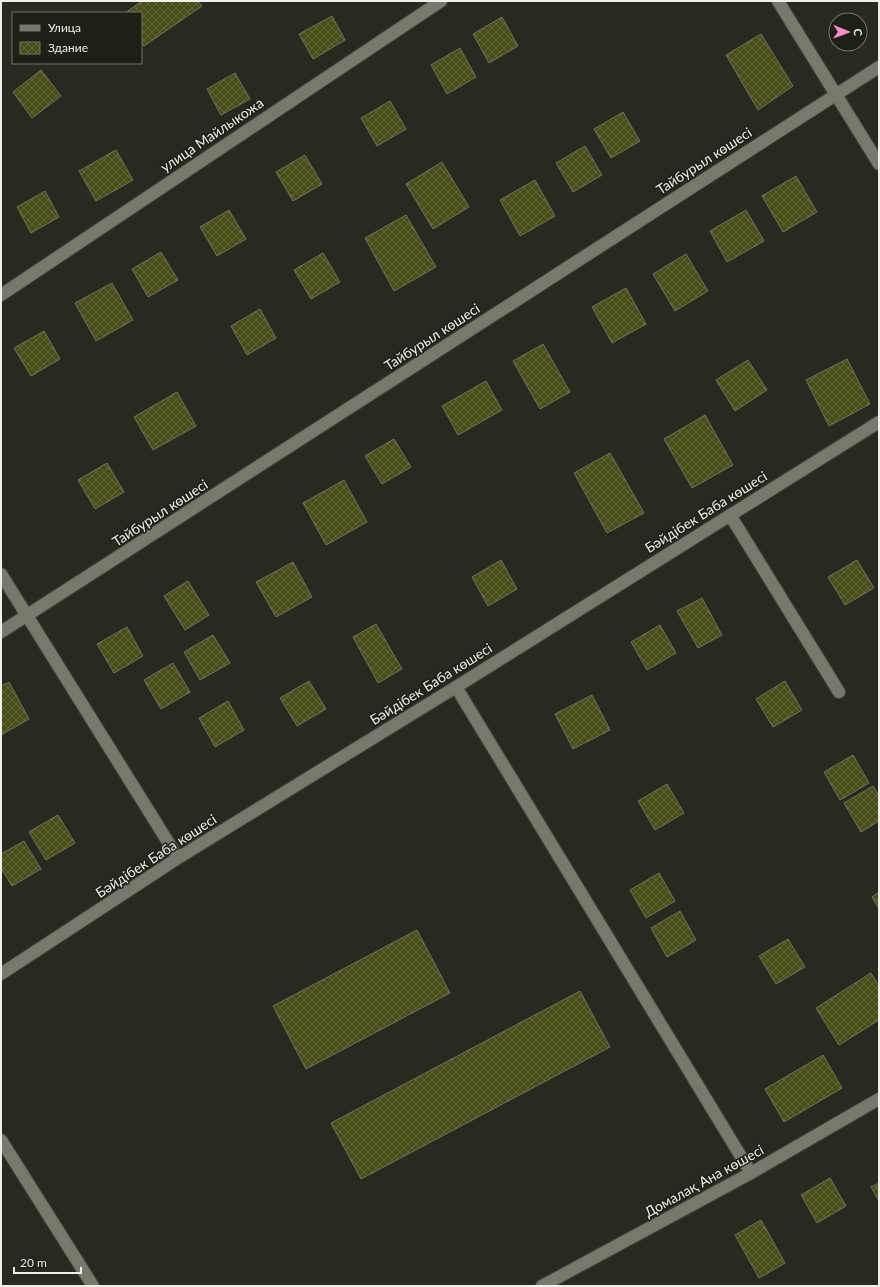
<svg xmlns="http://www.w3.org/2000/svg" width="880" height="1287" font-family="Lato,sans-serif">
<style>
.building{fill:url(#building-cross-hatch);stroke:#707265}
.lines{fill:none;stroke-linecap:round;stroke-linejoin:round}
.minor-casing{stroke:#46473e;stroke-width:14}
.minor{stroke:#78796d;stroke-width:12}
.labels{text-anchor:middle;stroke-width:3;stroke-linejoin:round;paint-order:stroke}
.street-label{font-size:14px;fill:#eff0e9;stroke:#1f2015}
</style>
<defs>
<pattern id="building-cross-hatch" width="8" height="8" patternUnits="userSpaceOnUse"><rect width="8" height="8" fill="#4a4d18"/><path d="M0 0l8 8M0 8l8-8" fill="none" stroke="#64673a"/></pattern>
</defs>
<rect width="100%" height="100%" fill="#282a1f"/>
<path class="building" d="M 142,1 L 198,1 L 202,6 L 144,46 L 141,41 L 141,13 L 125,13 Z
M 332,16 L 345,40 L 313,59 L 299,34 Z
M 502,17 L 518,46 L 489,63 L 473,34 Z
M 761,34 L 793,86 L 758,110 L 726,55 Z
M 460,48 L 476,77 L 447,94 L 431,65 Z
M 41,70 L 61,96 L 32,118 L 13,92 Z
M 235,73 L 250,99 L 221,115 L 207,89 Z
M 390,101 L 406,129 L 377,146 L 361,118 Z
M 623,112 L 640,141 L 611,158 L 594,129 Z
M 585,146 L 602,175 L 573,192 L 556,163 Z
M 116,150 L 133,180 L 96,201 L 79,171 Z
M 305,155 L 322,184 L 293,201 L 276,172 Z
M 442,162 L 469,207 L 433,229 L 406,184 Z
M 796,176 L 817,212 L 783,232 L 762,196 Z
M 535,180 L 555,216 L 520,236 L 500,200 Z
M 45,191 L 59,217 L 31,233 L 17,207 Z
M 229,210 L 246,239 L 217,256 L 200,227 Z
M 746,210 L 764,241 L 727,262 L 710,231 Z
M 406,215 L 436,267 L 394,291 L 365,238 Z
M 161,252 L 178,280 L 148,297 L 132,269 Z
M 323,253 L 340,282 L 311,299 L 294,270 Z
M 686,254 L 708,291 L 675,311 L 653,274 Z
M 112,283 L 133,320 L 96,341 L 75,303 Z
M 626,288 L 646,324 L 612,343 L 592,307 Z
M 260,309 L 276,338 L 247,355 L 231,326 Z
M 44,331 L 60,359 L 31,376 L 14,348 Z
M 543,344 L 570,392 L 540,409 L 513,361 Z
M 847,359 L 870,404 L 829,426 L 806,380 Z
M 748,360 L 767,390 L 735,411 L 716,380 Z
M 486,381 L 502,410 L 458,435 L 442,406 Z
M 177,392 L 196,426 L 153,450 L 134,417 Z
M 705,415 L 733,465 L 692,488 L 664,439 Z
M 394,439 L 411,467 L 382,484 L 365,456 Z
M 610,453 L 644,513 L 607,533 L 574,473 Z
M 107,463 L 124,492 L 95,509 L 78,480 Z
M 344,480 L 367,522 L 326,545 L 303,503 Z
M 501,560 L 517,589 L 488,606 L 472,577 Z
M 857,560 L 874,588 L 845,605 L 828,577 Z
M 293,562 L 312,597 L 276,617 L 256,582 Z
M 188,581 L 209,615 L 185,630 L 164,596 Z
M 702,598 L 722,635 L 698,648 L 677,611 Z
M 376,624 L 402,669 L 378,683 L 353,637 Z
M 660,625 L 676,653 L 647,670 L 631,642 Z
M 127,627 L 143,656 L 114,673 L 97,644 Z
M 213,635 L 230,663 L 200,680 L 184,652 Z
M 173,663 L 190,692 L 161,709 L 144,680 Z
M 309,681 L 326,709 L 297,726 L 280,698 Z
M 785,681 L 802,710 L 773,727 L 756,699 Z
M 9,682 L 29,719 L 1,735 L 1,686 Z
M 592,695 L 610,730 L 573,749 L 555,714 Z
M 228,701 L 244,730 L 215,747 L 199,718 Z
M 853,755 L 869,783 L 840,800 L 824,772 Z
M 667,784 L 684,813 L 655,830 L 638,801 Z
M 873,786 L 879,796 L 879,821 L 861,832 L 844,803 Z
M 58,815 L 75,843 L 46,860 L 29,832 Z
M 24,841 L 41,869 L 12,886 L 1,868 L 1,854 Z
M 659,873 L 675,901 L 646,918 L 630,890 Z
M 879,892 L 879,909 L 872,897 Z
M 680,911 L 696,940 L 667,957 L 651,928 Z
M 417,930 L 450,993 L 306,1069 L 273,1006 Z
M 788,939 L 805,967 L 776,984 L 759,956 Z
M 871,973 L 879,986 L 879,1020 L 839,1045 L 816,1008 Z
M 580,991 L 610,1047 L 361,1179 L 331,1123 Z
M 823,1055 L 842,1088 L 784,1122 L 765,1089 Z
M 830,1178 L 846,1206 L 817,1223 L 801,1195 Z
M 879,1183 L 879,1201 L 871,1187 Z
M 761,1220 L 785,1263 L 759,1278 L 735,1235 Z"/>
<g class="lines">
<defs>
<path id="minor" d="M 778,1 L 879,164
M 1,295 L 441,1
M 730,515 L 839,692
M 1,574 L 178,858
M 1,632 L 879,67
M 456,687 L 751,1173
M 1,974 L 178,858 L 456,687 L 879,422
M 1,1140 L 93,1286
M 542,1286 L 751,1173 L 879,1099"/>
</defs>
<use href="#minor" class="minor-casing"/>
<use href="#minor" class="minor"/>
</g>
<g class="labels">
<g class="street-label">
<text transform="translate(212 135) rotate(-34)" y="5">улица Майлыкожа</text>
<text transform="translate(704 161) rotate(-33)" y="5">Тайбурыл көшесі</text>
<text transform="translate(432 337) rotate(-33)" y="5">Тайбурыл көшесі</text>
<text transform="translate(706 512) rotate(-32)" y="5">Бәйдібек Баба көшесі</text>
<text transform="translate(160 513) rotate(-33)" y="5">Тайбурыл көшесі</text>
<text transform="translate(431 684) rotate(-32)" y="5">Бәйдібек Баба көшесі</text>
<text transform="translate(156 856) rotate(-33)" y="5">Бәйдібек Баба көшесі</text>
<text transform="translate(704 1181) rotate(-29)" y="5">Домалақ Ана көшесі</text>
</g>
</g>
<rect width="880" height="1287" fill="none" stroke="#eff0e9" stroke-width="4"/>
<rect x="12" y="12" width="130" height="52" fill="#1f2015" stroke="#72736a"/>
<rect x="20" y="25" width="20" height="6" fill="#78796d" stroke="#72736a"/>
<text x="48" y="32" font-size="12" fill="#eff0e9">Улица</text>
<rect x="20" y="42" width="20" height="12" fill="url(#building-cross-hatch)" stroke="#72736a"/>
<text x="48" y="52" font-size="12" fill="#eff0e9">Здание</text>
<g transform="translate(848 32) rotate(91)"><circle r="19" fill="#1f2015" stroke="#72736a"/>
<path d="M0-3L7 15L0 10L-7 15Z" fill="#fb8fc5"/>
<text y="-6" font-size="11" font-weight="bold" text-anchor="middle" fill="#eff0e9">С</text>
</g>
<path d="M14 1267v6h67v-6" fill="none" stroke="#eff0e9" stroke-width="2"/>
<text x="20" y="1267" font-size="12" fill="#eff0e9" stroke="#1f2015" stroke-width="3" paint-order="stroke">20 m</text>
</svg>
